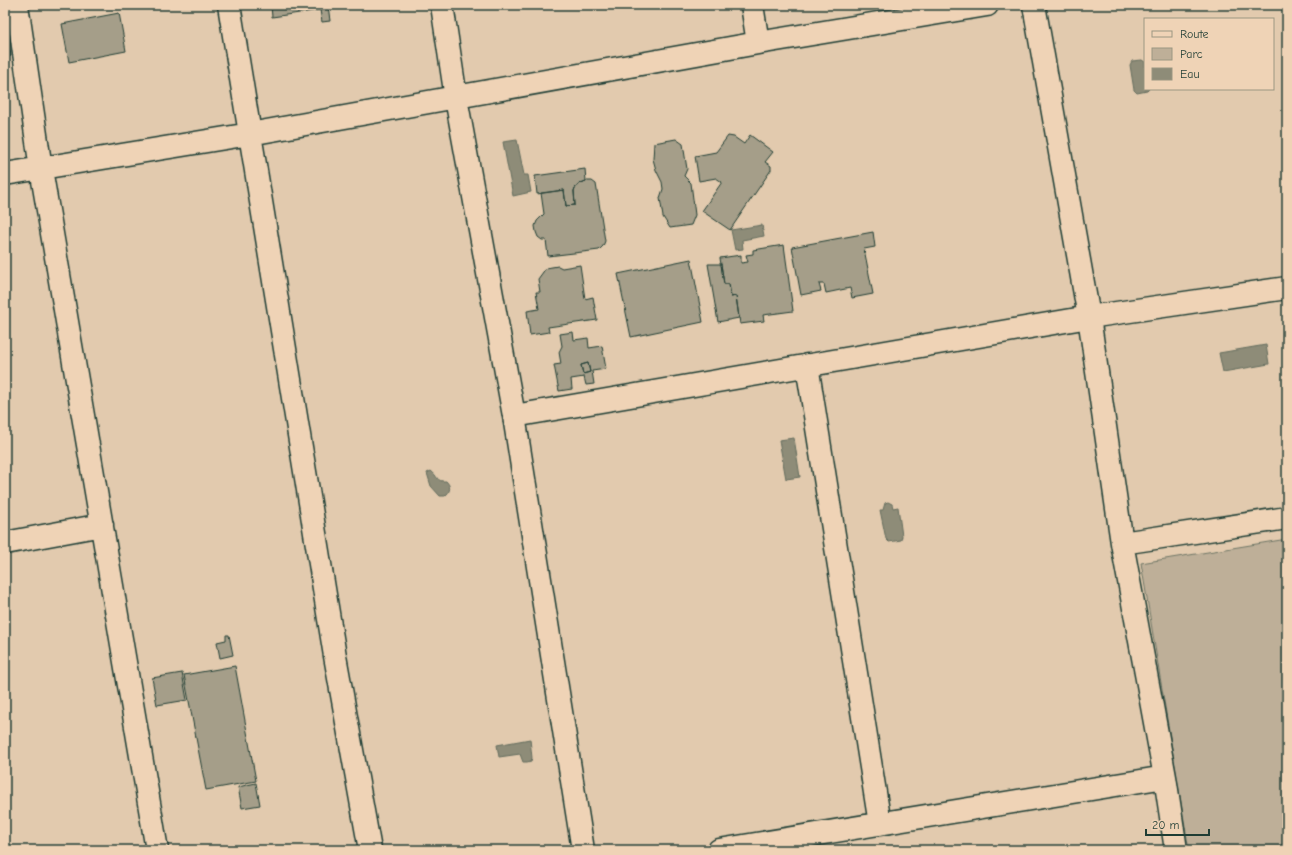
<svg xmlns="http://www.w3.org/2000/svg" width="1292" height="855" font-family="'Comic Neue',sans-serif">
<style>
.green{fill:#beaf98;stroke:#6e7666}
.water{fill:#8e8c78;stroke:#626c5d}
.building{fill:#a59e89;stroke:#1f3d34;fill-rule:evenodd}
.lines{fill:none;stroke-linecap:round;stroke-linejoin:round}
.minor-casing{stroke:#1f3d34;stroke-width:25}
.minor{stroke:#efd3b6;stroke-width:22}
</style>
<rect width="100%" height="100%" fill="#e2caae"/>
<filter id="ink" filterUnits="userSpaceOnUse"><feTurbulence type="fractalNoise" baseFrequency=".025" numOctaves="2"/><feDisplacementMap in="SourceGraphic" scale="8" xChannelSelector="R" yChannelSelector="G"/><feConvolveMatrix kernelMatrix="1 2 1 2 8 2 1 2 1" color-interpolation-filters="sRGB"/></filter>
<g filter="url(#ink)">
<path class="green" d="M 1287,539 L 1287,850 L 1189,850 L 1141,563 Z"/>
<path class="water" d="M 1142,60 L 1145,62 L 1145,89 L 1149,89 L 1147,91 L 1137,93 L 1134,90 L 1130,65 L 1132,61 Z
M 517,140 L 524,175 L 528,175 L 531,192 L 513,196 L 503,142 Z
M 762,225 L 764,236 L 742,240 L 743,249 L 735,250 L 731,230 Z
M 1266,345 L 1269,364 L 1223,372 L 1219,353 Z
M 794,438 L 800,477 L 786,479 L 779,440 Z
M 431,471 C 438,476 436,482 446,481 C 451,486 451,491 445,496 L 440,496 L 431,486 L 427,473 Z
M 888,502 L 892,504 L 893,508 L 898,507 L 902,536 L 901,540 L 889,542 L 886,539 L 880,510 L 883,510 L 885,503 Z
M 530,739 L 532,758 L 531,761 L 527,762 L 523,762 L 520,754 L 499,757 L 497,745 Z"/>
<path class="building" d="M 271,5 L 328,5 L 330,21 L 322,22 L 320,10 L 272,17 Z
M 119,13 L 126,51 L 69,62 L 62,24 Z
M 5,25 L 6,25 L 11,56 L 5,57 Z
M 750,135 L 773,152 L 765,162 L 771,166 L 771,170 L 730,230 L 702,211 L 722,182 L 716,178 L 699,181 L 695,156 L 716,152 L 728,136 L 734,137 L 744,144 Z
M 676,139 L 683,144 L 687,169 L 684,176 L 691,183 L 695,215 L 691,225 L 670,228 L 663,217 L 660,198 L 663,189 L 662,182 L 656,170 L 653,159 L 654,143 Z
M 585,169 L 586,181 L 581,183 L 575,188 L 574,191 L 575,205 L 566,206 L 564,190 L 537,194 L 535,176 Z
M 586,181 L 592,181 L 596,184 L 605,241 L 603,246 L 599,250 L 591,251 L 548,256 L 546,240 L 542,240 L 538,237 L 536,232 L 535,226 L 537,221 L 544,214 L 541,193 L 564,190 L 566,206 L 575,205 L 574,191 L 575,188 L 581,183 Z
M 873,232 L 875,247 L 864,249 L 873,294 L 852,298 L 850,288 L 826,293 L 824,284 L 819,284 L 821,291 L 801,295 L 792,247 Z
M 784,245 L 793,311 L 763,315 L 764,321 L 740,324 L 736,296 L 731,297 L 729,284 L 724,284 L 720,258 L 741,255 L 741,263 L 748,262 L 746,255 L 753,254 L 753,250 Z
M 691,259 L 703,322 L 631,337 L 618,274 Z
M 708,264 L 721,264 L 724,284 L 729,284 L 731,297 L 736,296 L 739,318 L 718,322 Z
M 580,265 L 585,299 L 593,297 L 597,320 L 548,327 L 549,332 L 530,335 L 527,311 L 539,309 L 536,292 L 540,292 L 538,279 L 546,268 L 558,266 L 562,268 Z
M 573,332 L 574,340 L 588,338 L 589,348 L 602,346 L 606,369 L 592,371 L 594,384 L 586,385 L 584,377 L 571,379 L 572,389 L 559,391 L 554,365 L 561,364 L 559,352 L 562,346 L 560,334 ZM 588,363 L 590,372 L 583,374 L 581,365 Z
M 588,363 L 590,372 L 583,374 L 581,365 Z
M 226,635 L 229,635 L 233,655 L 220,658 L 217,642 L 226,640 Z
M 235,666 L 256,781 L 206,790 L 184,675 Z
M 182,673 L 187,700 L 157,705 L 152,678 Z
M 256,783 L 260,805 L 242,808 L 238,787 Z"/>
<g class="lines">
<defs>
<path id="minor" d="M 17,5 L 41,169 L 157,850
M 229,5 L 335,656 L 370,850
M 442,5 L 456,98 L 514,416 L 583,850
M 752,5 L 758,43
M 1034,5 L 1089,317 L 1122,543 L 1165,777 L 1176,850
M 5,174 L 250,134 L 758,43 L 987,5
M 807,365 L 880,824
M 514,416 L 1089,317 L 1287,288
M 5,543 L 102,525
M 1122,543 L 1287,518
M 719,850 L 1165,777"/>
</defs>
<use href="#minor" class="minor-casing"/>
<use href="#minor" class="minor"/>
</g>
</g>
<rect width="1292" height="855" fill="none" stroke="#efd3b6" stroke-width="20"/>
<rect x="10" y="10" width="1272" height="835" fill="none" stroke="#1f3d34" stroke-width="1.5" filter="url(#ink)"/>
<rect x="1144" y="18" width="130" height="72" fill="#efd3b6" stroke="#9c9782"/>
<rect x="1152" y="31" width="20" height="6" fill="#efd3b6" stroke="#9c9782"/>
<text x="1180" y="38" font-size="12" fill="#1f3d34">Route</text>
<rect x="1152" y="48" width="20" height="12" fill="#beaf98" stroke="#9c9782"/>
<text x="1180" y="58" font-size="12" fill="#1f3d34">Parc</text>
<rect x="1152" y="68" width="20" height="12" fill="#8e8c78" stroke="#9c9782"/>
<text x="1180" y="78" font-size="12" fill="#1f3d34">Eau</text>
<path d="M1146 829v6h63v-6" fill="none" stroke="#1f3d34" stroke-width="2"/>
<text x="1152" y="829" font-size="12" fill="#1f3d34" stroke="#efd3b6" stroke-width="3" paint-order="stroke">20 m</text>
</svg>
